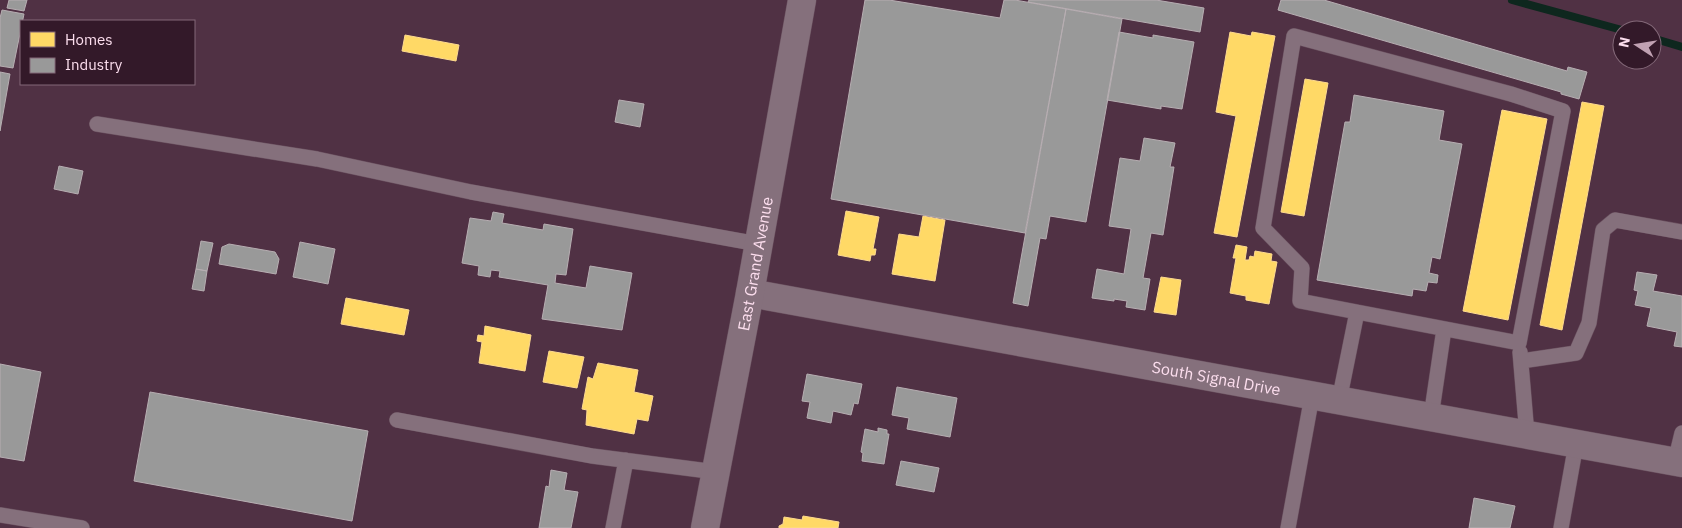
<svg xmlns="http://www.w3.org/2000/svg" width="1682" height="528" font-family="'IBM Plex Sans',sans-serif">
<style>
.homes{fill:#ffd966;stroke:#feda8f}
.industry{fill:#999;stroke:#b7aeb2}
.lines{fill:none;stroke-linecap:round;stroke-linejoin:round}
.stream{stroke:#0e271e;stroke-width:8}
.service-casing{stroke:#694f5e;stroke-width:16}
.minor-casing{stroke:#694f5e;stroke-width:29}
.tertiary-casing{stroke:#694f5e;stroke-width:29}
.service{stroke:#85707c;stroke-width:15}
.minor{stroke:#85707c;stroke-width:28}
.tertiary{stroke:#85707c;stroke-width:28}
.labels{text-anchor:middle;stroke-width:5;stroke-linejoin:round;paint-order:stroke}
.street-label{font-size:16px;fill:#fcdeee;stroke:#331929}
</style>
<rect width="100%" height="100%" fill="#503144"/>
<path class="homes" d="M 1230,32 L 1251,36 L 1252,32 L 1275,36 L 1237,237 L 1214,233 L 1236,116 L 1216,112 Z
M 405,35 L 459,45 L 456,61 L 402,51 Z
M 1305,79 L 1328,83 L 1304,216 L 1281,212 Z
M 1582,102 L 1604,106 L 1562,330 L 1540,325 Z
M 1502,110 L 1547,119 L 1508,320 L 1463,311 Z
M 846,211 L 879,217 L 873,249 L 876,249 L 875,255 L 871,255 L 870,261 L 838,255 Z
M 923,216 L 945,220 L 935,281 L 892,274 L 899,234 L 919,237 Z
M 1236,245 L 1247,247 L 1245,260 L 1249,260 L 1250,256 L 1254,257 L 1255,251 L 1272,254 L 1271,261 L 1277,262 L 1269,304 L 1246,300 L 1246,296 L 1230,293 L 1236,258 L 1233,258 Z
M 1161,277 L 1181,280 L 1176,315 L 1154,312 Z
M 346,298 L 409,310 L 404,335 L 341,324 Z
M 485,326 L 531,335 L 525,371 L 479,363 L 482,342 L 477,341 L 478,335 L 484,336 Z
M 549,351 L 584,357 L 577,388 L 543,382 Z
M 598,363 L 638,370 L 634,392 L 653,396 L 648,421 L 637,419 L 634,434 L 586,425 L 587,410 L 582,409 L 588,377 L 593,379 Z
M 803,516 L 839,522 L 838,528 L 779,528 L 779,526 L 783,524 L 784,517 L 802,520 Z"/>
<path class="industry" d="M 9,0 L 27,0 L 24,11 L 7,8 Z
M 865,0 L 889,0 L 1000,18 L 1004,0 L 1015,0 L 1066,9 L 1025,233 L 831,199 Z
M 1029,0 L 1156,0 L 1204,8 L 1200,32 L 1028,2 Z
M 1281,0 L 1324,0 L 1567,71 L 1568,67 L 1587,72 L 1579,99 L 1561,94 L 1561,92 L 1278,10 Z
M 1066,9 L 1122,19 L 1086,222 L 1050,216 L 1046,239 L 1040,238 L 1028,306 L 1013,303 Z
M 2,10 L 24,14 L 13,68 L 0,66 L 0,18 Z
M 1119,32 L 1153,38 L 1153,35 L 1194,42 L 1182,109 L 1161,106 L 1161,109 L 1107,100 Z
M 0,72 L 10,74 L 0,131 Z
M 1354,95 L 1444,111 L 1439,140 L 1462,144 L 1440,259 L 1432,257 L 1429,273 L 1438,275 L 1437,283 L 1428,282 L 1426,291 L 1413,289 L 1412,296 L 1317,280 L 1345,122 L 1350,122 Z
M 619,100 L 644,104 L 640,127 L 615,122 Z
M 1144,138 L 1175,143 L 1170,167 L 1174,167 L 1163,235 L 1151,233 L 1143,278 L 1150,279 L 1145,310 L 1126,307 L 1127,301 L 1114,299 L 1114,301 L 1092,298 L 1097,269 L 1124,274 L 1131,229 L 1109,226 L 1120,158 L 1140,161 Z
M 59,166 L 83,171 L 78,194 L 54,189 Z
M 493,212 L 504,214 L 502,223 L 543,230 L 544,224 L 573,229 L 566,275 L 556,274 L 555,283 L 586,288 L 590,266 L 632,273 L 622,330 L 542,319 L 548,285 L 499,277 L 500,271 L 491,270 L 490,277 L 478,275 L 479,266 L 462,263 L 470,218 L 491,221 Z
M 201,241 L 213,243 L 207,271 L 196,269 Z
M 300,242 L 335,249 L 328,284 L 293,277 Z
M 229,244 L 275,252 L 279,259 L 276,274 L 219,264 L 222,247 Z
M 196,269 L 207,271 L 204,291 L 192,289 Z
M 1637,272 L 1657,275 L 1653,291 L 1682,296 L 1682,347 L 1674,346 L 1677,332 L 1647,326 L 1651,308 L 1635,305 L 1638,291 L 1634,290 Z
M 0,364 L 41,372 L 24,461 L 0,457 Z
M 807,374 L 862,384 L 858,404 L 854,403 L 851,415 L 833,411 L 831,423 L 807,418 L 810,402 L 802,401 Z
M 897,387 L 957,398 L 950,437 L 907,429 L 909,418 L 892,415 Z
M 150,392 L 368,431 L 352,521 L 134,481 Z
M 878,428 L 887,430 L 887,434 L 889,434 L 884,464 L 862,461 L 863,453 L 861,452 L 865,429 L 878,432 Z
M 901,461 L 939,468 L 934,492 L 896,485 Z
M 551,470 L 567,473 L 564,490 L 578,492 L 571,528 L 539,528 L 546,486 L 549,487 Z
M 1474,498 L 1515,506 L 1510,528 L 1469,528 Z"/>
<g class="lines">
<path class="stream" d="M 1512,0 L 1622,30
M 1652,38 L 1682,47"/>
<defs>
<path id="service" d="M 97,124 L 317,159 L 471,192 L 758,244
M 1520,352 L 1527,435
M 1521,361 L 1576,353 L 1589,323 L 1603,230 L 1615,220 L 1682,232
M 1339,401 L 1357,312 L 1519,343 L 1563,111 L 1511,94 L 1294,36 L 1263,228 L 1302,268 L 1300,301 L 1357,312
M 1431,417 L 1444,329
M 397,420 L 592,456 L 716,472
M 1675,462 L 1682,433
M 0,515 L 82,528
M 613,528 L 626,460
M 1288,528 L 1312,396
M 1561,528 L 1576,444"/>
<g id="minor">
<path id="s1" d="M 750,293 L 1682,463"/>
</g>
<g id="tertiary">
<path id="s2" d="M 705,528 L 750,293 L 802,0"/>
</g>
</defs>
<use href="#service" class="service-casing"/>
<use href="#minor" class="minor-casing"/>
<use href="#tertiary" class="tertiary-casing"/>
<use href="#service" class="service"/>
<use href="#minor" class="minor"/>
<use href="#tertiary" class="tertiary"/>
</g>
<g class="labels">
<g class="street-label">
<text dy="6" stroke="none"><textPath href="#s2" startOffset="269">East Grand Avenue</textPath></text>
<text dy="6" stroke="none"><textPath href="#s1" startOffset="474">South Signal Drive</textPath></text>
</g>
</g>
<rect x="20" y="20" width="175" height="65" fill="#331929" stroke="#836878"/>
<rect x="30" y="32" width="25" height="15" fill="#ffd966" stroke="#836878"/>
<text x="65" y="45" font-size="15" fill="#fcdeee">Homes</text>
<rect x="30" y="58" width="25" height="15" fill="#999999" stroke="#836878"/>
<text x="65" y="70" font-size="15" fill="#fcdeee">Industry</text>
<g transform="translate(1637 45) rotate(282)"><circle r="24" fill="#331929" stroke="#836878"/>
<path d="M0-4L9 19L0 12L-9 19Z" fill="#c0a1b2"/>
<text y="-8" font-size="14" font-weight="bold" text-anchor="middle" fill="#fcdeee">N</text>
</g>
</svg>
